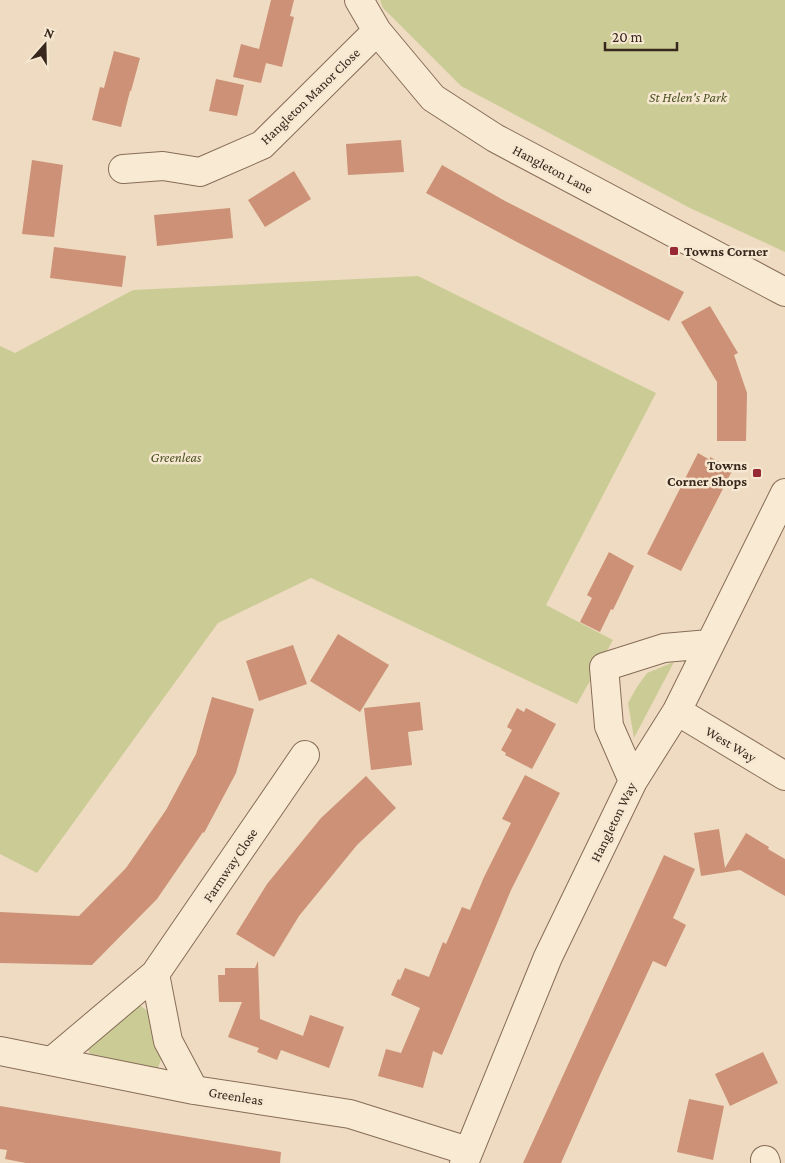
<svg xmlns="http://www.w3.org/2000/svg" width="785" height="1163" font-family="'Crimson Pro',serif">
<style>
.green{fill:#cbcc95}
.building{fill:#cc9176}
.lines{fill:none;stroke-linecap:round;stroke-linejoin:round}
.minor-casing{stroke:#876c58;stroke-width:30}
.minor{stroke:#f9ead4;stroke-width:28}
.poi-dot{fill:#962935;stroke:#f5e7d0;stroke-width:2}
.labels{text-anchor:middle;stroke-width:5;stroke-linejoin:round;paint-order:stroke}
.street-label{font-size:14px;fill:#37271d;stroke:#f5e7d0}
.park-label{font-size:14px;font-style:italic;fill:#4c5323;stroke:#f5e7d0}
.poi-label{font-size:14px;font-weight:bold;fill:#37271d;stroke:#f5e7d0;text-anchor:start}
</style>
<rect width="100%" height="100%" fill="#eedbc1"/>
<path class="green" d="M 380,0 L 785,0 L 785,252 L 690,208 L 461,86 L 383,8 Z
M 418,276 L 656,393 L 546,605 L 613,640 L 577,704 L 311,578 L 218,623 L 37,873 L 0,854 L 0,346 L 15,353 L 133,290 Z
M 674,662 L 634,738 L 628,703 L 637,687 L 647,673 Z
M 138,1004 L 149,1012 L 163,1054 L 158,1068 L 149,1071 L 94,1061 L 87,1048 Z"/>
<path class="building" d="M 271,0 L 294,0 L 290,16 L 294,17 L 282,67 L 266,63 L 261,83 L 233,77 L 241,44 L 259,49 Z
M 114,51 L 140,58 L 131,91 L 130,91 L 121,127 L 92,120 L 100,87 L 104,88 Z
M 216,79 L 244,85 L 237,116 L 209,111 Z
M 401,140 L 404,172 L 348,175 L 346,144 Z
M 32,160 L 63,165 L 54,237 L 22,234 Z
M 442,165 L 505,201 L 684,292 L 669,321 L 515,241 L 426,193 Z
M 294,171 L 311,199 L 265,227 L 248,200 Z
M 230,208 L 233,238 L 157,246 L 154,215 Z
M 54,247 L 126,256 L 122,287 L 50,278 Z
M 710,306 L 738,353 L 734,355 L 747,393 L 746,441 L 717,441 L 717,382 L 681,322 Z
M 698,453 L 710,460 L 710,457 L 733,469 L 681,571 L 647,554 Z
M 609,552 L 634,566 L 613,610 L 611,609 L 600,632 L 580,622 L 592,598 L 587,595 Z
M 338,634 L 389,665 L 360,712 L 310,681 Z
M 293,645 L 307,684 L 259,701 L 246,661 Z
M 212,697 L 254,709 L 236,773 L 204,833 L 203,832 L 157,899 L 92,965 L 0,963 L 0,912 L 79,916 L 126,868 L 166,810 L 196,754 Z
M 420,702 L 423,730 L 408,732 L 412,765 L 371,770 L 364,708 Z
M 517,708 L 524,712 L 526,708 L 556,724 L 532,769 L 505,755 L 506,753 L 501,750 L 512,730 L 507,727 Z
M 525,775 L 560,793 L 511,890 L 442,1055 L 433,1051 L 423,1088 L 378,1076 L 386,1049 L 401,1053 L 420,1008 L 391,995 L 398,979 L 400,980 L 405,968 L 429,977 L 443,942 L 446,944 L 462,907 L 470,910 L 484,877 L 511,823 L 502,819 Z
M 366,776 L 396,808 L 357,845 L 299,916 L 274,957 L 236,934 L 267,884 L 321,818 Z
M 719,829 L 725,868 L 746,833 L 769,847 L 768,849 L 785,859 L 785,896 L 740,870 L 701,876 L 694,833 Z
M 664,855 L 695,869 L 673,918 L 686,925 L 666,967 L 653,961 L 600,1075 L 561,1163 L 523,1163 Z
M 258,961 L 260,1019 L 303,1036 L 310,1015 L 344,1027 L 329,1068 L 281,1050 L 277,1060 L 257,1052 L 259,1048 L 228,1037 L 242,1002 L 219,1002 L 218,975 L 225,975 L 225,968 L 255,968 Z
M 763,1052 L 778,1083 L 730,1106 L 715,1074 Z
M 689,1099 L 724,1106 L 713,1160 L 677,1152 Z
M 0,1106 L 281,1152 L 280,1163 L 26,1163 L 5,1159 L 7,1150 L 0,1149 Z"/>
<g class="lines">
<defs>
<path id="minor" d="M 359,0 L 377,31 L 433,98 L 495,138 L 785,292
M 123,169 L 163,166 L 200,172 L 262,145 L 377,31
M 677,711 L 785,776
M 633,781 L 609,726 L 604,667 L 664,648 L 709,644
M 0,1051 L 194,1090 L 350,1114 L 468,1151
M 52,1061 L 155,974
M 194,1090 L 168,1041 L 155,974 L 305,755
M 765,1160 L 766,1163
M 464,1163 L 548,957 L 633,781 L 677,711 L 785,493"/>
</defs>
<use href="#minor" class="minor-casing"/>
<use href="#minor" class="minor"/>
</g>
<g class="poi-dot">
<rect x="669" y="246" width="10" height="10" rx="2.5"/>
<rect x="752" y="468" width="10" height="10" rx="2.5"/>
</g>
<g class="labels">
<g class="street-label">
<text transform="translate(310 96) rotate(-44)" y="5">Hangleton Manor Close</text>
<text transform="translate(553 169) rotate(28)" y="5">Hangleton Lane</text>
<text transform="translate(731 744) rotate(31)" y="5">West Way</text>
<text transform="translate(613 822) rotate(-64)" y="5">Hangleton Way</text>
<text transform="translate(230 865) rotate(-56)" y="5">Farmway Close</text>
<text transform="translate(236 1096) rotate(9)" y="5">Greenleas</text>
</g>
<g class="park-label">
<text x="688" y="102">St Helen's Park</text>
<text x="176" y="462">Greenleas</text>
</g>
<g class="poi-label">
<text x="684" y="256">Towns Corner</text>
<text x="747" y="470" text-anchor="end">Towns<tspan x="747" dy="16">Corner Shops</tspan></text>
</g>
</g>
<g transform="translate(45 45) rotate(20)" stroke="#f5e7d0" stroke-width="4" paint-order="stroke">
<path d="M0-4L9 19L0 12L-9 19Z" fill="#37271d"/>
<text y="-8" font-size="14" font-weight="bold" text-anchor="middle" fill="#37271d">N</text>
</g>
<path d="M605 42v8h72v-8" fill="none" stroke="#37271d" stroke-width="2.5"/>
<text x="612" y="42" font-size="15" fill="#37271d" stroke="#f5e7d0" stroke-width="4" paint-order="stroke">20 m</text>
</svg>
